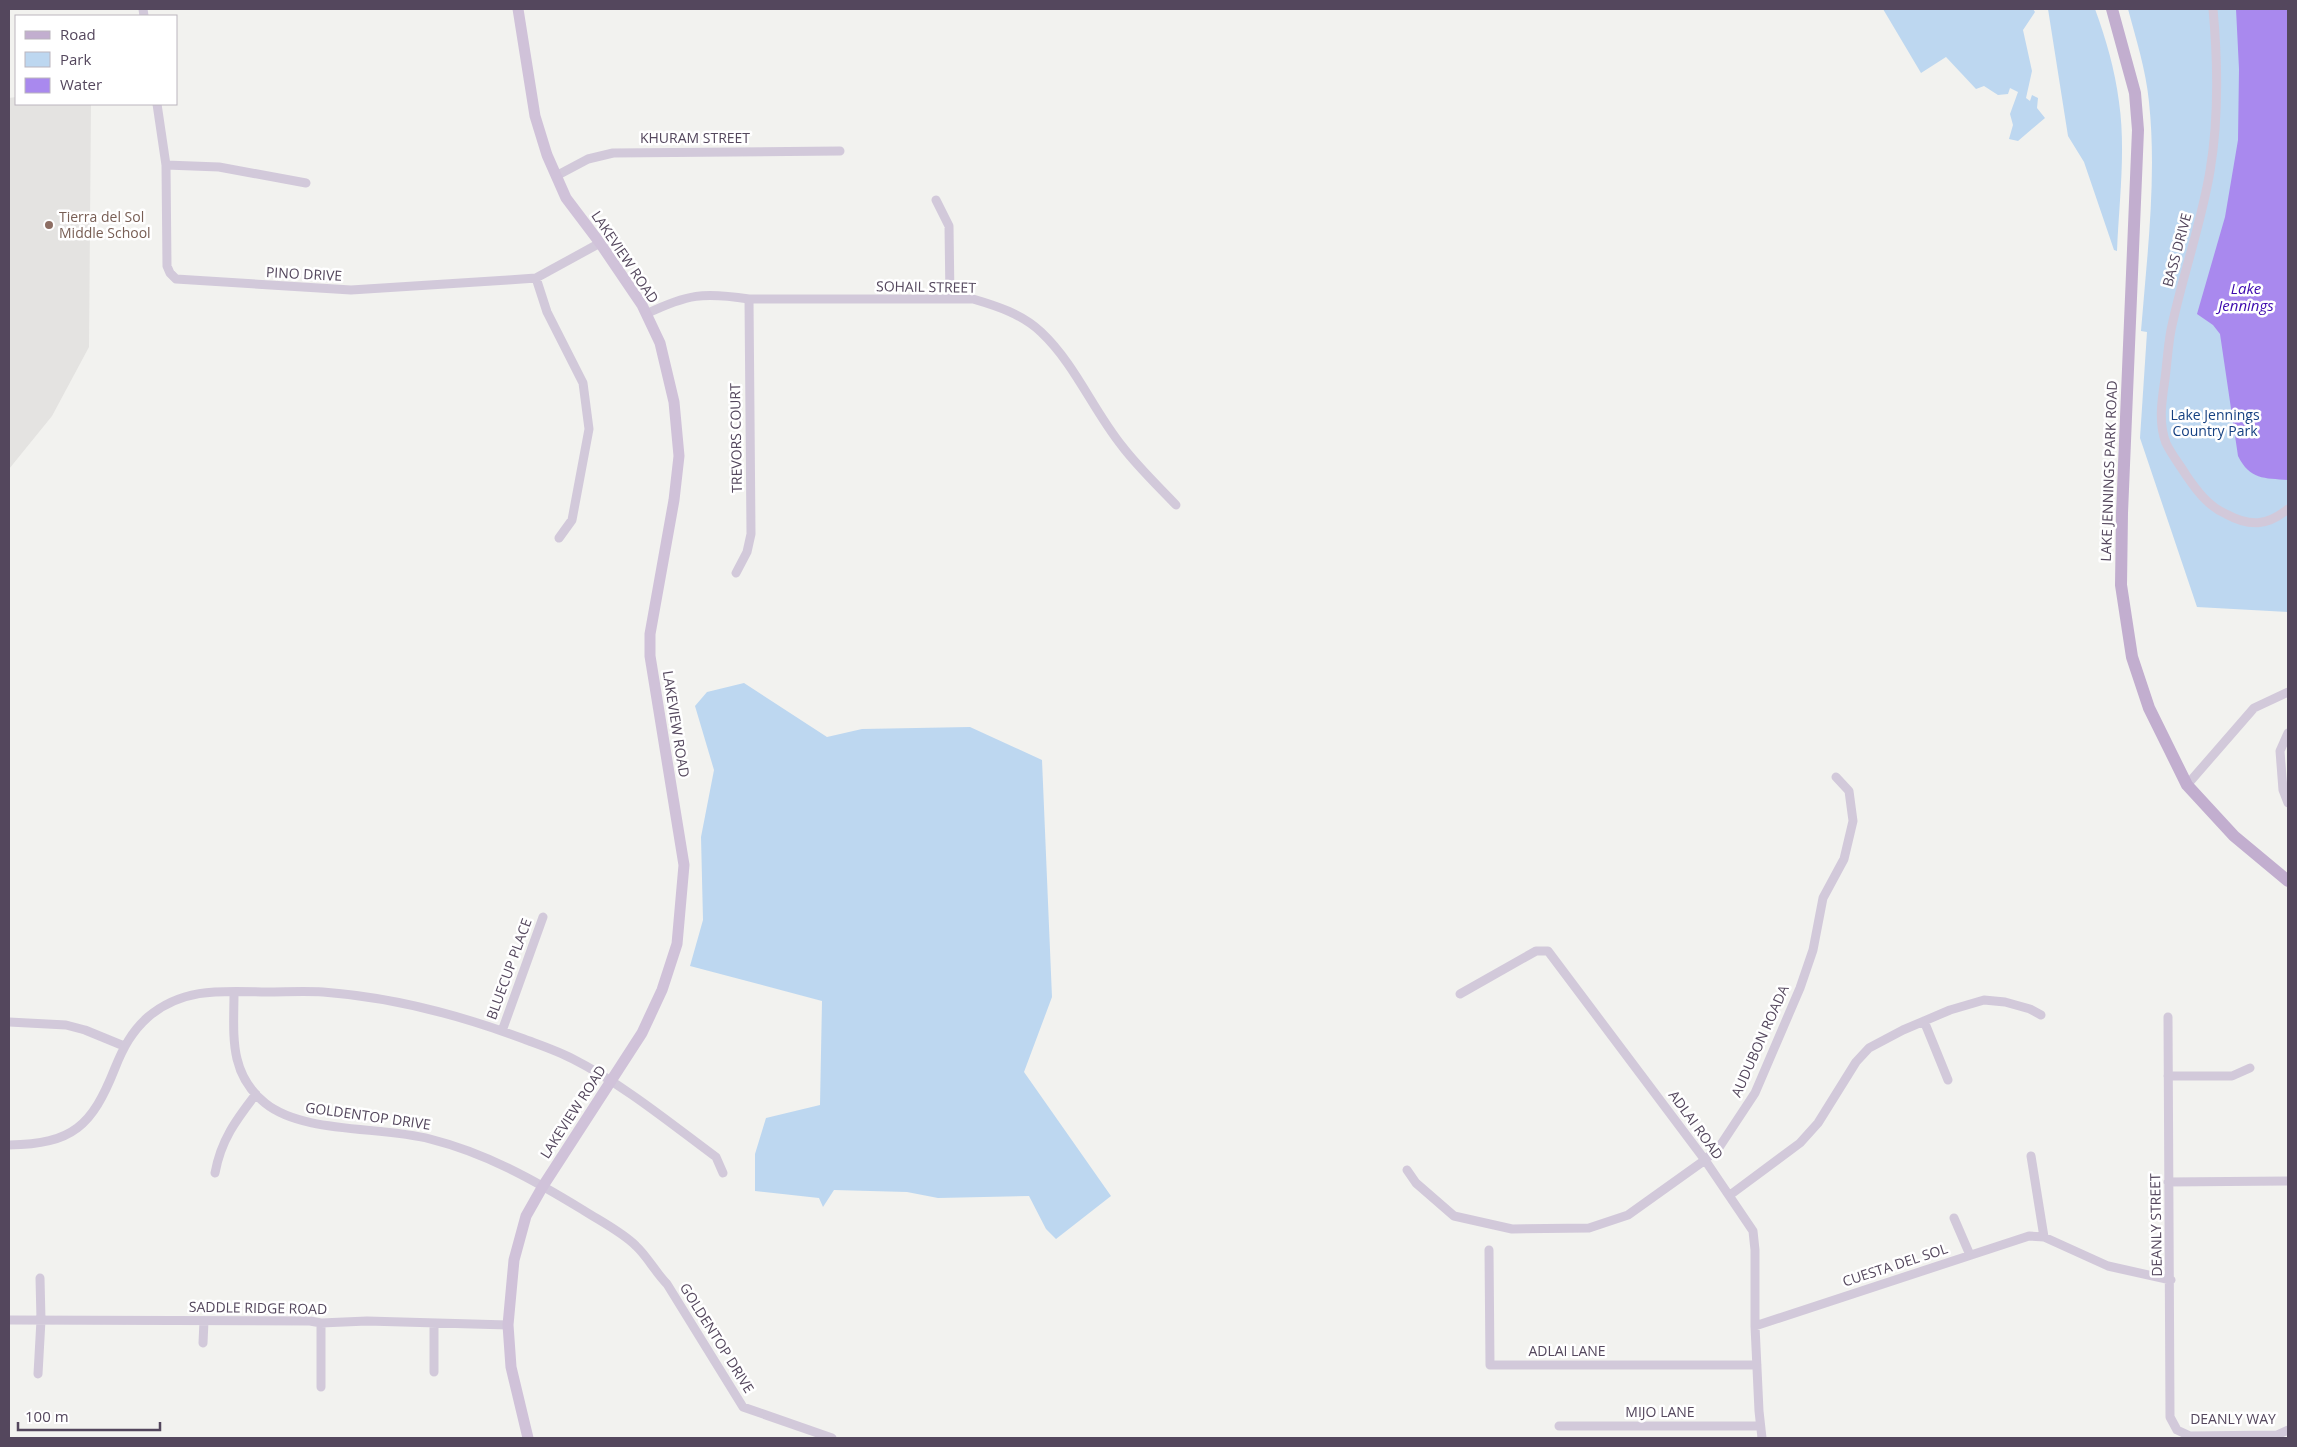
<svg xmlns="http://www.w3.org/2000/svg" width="2297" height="1447" font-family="'Open Sans',sans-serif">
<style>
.education{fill:#e4e3e1}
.green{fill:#bdd7f0}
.water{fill:#a989ee}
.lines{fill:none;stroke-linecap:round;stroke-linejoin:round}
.street{stroke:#d2c9da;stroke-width:9}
.secondary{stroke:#d0c2d9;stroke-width:11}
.primary{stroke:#c2aecf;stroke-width:12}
.education-dot{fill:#8d6e63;stroke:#fff;stroke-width:2}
.labels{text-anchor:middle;stroke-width:5;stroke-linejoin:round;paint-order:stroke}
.street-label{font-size:14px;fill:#54475d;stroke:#fff}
.education-label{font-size:14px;fill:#785e54;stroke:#fff;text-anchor:start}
.park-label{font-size:14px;fill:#154081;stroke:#fff}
.water-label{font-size:15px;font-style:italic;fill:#3d09ae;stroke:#fff}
</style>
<rect width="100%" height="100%" fill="#f2f2ef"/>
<path class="education" d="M 16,97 L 16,104 L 91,104 L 89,347 L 52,416 L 9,469 L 9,98 Z"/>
<path class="green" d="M 1883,9 L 2033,9 L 2035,12 L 2023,30 L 2032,71 L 2026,98 L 2030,101 L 2032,95 L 2038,98 L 2037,108 L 2045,118 L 2018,141 L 2009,139 L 2013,125 L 2010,114 L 2018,92 L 2010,88 L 2008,94 L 1998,95 L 1984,86 L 1976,89 L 1946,57 L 1921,73 Z
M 2048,9 L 2095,9 C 2106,39 2115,70 2119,102 C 2126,150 2119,202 2117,251 L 2114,250 L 2084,162 L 2068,136 Z
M 2128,9 L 2288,9 L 2288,612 L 2197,607 L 2140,438 L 2147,332 L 2141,331 C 2147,256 2157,178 2149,102 C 2146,70 2136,39 2128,9 Z
M 744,683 L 827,737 L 862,729 L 970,727 L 1042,760 L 1052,997 L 1024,1072 L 1111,1196 L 1056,1239 L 1046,1229 L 1029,1196 L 938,1198 L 907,1192 L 834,1190 L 823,1207 L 819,1198 L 755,1191 L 755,1154 L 766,1118 L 820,1105 L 822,1001 L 690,966 L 703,920 L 701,837 L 714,770 L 695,706 L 707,692 Z"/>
<path class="water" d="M 2236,9 L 2288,9 L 2288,480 C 2264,478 2250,480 2238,456 L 2220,334 L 2213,325 L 2197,314 L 2225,217 L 2238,140 L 2239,69 Z"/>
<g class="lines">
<path class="street" d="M 143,9 L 144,16
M 2213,9 C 2218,63 2219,118 2210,171 C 2201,225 2182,277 2171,330 C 2168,346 2167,363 2165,379 C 2162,399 2158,423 2166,443 C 2171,454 2180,465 2186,475 C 2197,491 2208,506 2226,514 C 2250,527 2267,526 2288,509
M 157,104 L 166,165 L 167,266 L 170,273 L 176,279 L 351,290 L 508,280 L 536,278 L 600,243
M 166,165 L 219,167 L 306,183
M 556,176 L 588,159 L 613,153 L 840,151
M 936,200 L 949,226 L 950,299
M 536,278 L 547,312 L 583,383 L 589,429 L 572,520 L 559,538
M 646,314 C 688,294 703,292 749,299 L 973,299 C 997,306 1022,314 1041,332 C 1075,364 1093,410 1122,446 C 1138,467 1158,486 1176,505
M 736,573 L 747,552 L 751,534 L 749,299
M 2288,733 L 2280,751 L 2283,790 L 2288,803
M 2187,785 L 2254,708 L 2288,692
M 234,992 C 234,1034 228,1073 265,1103 C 303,1134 381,1126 430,1139 C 486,1153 534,1180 583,1210 C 600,1221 622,1232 636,1246 C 647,1256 656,1273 667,1284 L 743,1407 L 832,1438
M 1460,994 L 1536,951 L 1548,951 L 1705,1160 L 1753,1231 L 1755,1250 L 1755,1326 L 1759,1411 L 1762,1438
M 2168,1017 L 2170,1417 L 2177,1430 L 2190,1436 L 2277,1435 L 2288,1430
M 1924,1021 L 1948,1080
M 9,1022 L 66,1025 L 85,1030 L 124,1046
M 502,1031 L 543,917
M 2168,1076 L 2232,1076 L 2250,1068
M 9,1145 C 73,1144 92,1126 115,1068 C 123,1048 132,1031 148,1017 C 183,987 223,991 266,992 C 285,992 304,991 323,992 C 392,997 460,1015 524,1039 C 540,1045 558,1051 573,1059 C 624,1085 670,1123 716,1157 L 723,1173
M 2031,1156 L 2044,1237 L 2108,1266 L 2171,1280
M 1407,1170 L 1416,1183 L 1454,1216 L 1512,1229 L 1589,1228 L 1628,1215 L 1705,1160 L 1720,1146 L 1755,1093 L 1800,988 L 1813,950 L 1823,898 L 1844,859 L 1853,821 L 1849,791 L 1836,777
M 215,1173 C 221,1140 236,1120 256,1094
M 2168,1182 L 2288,1181
M 1730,1195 L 1800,1143 L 1818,1123 L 1856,1062 L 1869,1048 L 1903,1030 L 1950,1010 L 1984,1000 L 2005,1002 L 2030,1009 L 2041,1015
M 1954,1218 L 1970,1255
M 1489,1250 L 1490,1365 L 1757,1365
M 9,1320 L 310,1321 L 321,1323 L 367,1321 L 508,1325
M 321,1323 L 321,1387
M 434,1324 L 434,1372
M 1755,1326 L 2029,1236 L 2044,1237
M 203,1343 L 204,1321
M 38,1374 L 41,1320 L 40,1278
M 1559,1426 L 1760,1426"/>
<path class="secondary" d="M 518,9 L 535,116 L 547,155 L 566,198 L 600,243 L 642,305 L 660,343 L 674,402 L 679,456 L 674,500 L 650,634 L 650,656 L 684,865 L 677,944 L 662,990 L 642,1033 L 543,1186 L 526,1216 L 514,1260 L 508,1325 L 511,1367 L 528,1438"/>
<path class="primary" d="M 2112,9 L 2135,93 L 2138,130 L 2122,513 L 2121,585 L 2132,657 L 2149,708 L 2187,785 L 2234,836 L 2288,881"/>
</g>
<circle class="education-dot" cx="49" cy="225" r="5"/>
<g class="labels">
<g class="street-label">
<text x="695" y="143">KHURAM STREET</text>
<text transform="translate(2177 250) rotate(-75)" y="5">BASS DRIVE</text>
<text transform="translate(625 257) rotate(56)" y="5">LAKEVIEW ROAD</text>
<text transform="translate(304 274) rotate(3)" y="5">PINO DRIVE</text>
<text transform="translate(926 287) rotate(1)" y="5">SOHAIL STREET</text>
<text transform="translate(736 438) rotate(-91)" y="5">TREVORS COURT</text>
<text transform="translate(2109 471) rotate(-88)" y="5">LAKE JENNINGS PARK ROAD</text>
<text transform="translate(676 724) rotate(81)" y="5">LAKEVIEW ROAD</text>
<text transform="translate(509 969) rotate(-70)" y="5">BLUECUP PLACE</text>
<text transform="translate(1760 1041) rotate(-66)" y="5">AUDUBON ROADA</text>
<text transform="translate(573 1112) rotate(-57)" y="5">LAKEVIEW ROAD</text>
<text transform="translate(368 1116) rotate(8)" y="5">GOLDENTOP DRIVE</text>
<text transform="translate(1696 1125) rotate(54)" y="5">ADLAI ROAD</text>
<text transform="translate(2156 1225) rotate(-91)" y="5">DEANLY STREET</text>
<text transform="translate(1895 1265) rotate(-18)" y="5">CUESTA DEL SOL</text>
<text transform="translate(258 1308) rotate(1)" y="5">SADDLE RIDGE ROAD</text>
<text transform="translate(717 1338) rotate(58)" y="5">GOLDENTOP DRIVE</text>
<text x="1567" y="1356">ADLAI LANE</text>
<text x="1660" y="1417">MIJO LANE</text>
<text x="2233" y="1424">DEANLY WAY</text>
</g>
<g class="education-label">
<text x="59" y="222">Tierra del Sol<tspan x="59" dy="16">Middle School</tspan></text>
</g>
<g class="park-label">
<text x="2215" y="420">Lake Jennings<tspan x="2215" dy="16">Country Park</tspan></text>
</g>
<g class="water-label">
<text x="2246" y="294">Lake<tspan x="2246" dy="17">Jennings</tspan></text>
</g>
</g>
<rect width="2297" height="1447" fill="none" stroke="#54475d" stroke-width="20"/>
<rect x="15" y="15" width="162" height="90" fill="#ffffff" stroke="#bbb5be"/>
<rect x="25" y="31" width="25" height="8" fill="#c2aecf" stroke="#bbb5be"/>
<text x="60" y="40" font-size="15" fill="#54475d">Road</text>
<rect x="25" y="52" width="25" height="15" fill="#bdd7f0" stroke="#bbb5be"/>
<text x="60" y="65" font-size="15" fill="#54475d">Park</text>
<rect x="25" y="78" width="25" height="15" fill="#a989ee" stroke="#bbb5be"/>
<text x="60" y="90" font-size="15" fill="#54475d">Water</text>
<path d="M18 1422v8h142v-8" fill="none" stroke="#54475d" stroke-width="2.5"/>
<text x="25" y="1422" font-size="15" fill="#54475d" stroke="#ffffff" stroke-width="4" paint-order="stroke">100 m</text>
</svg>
